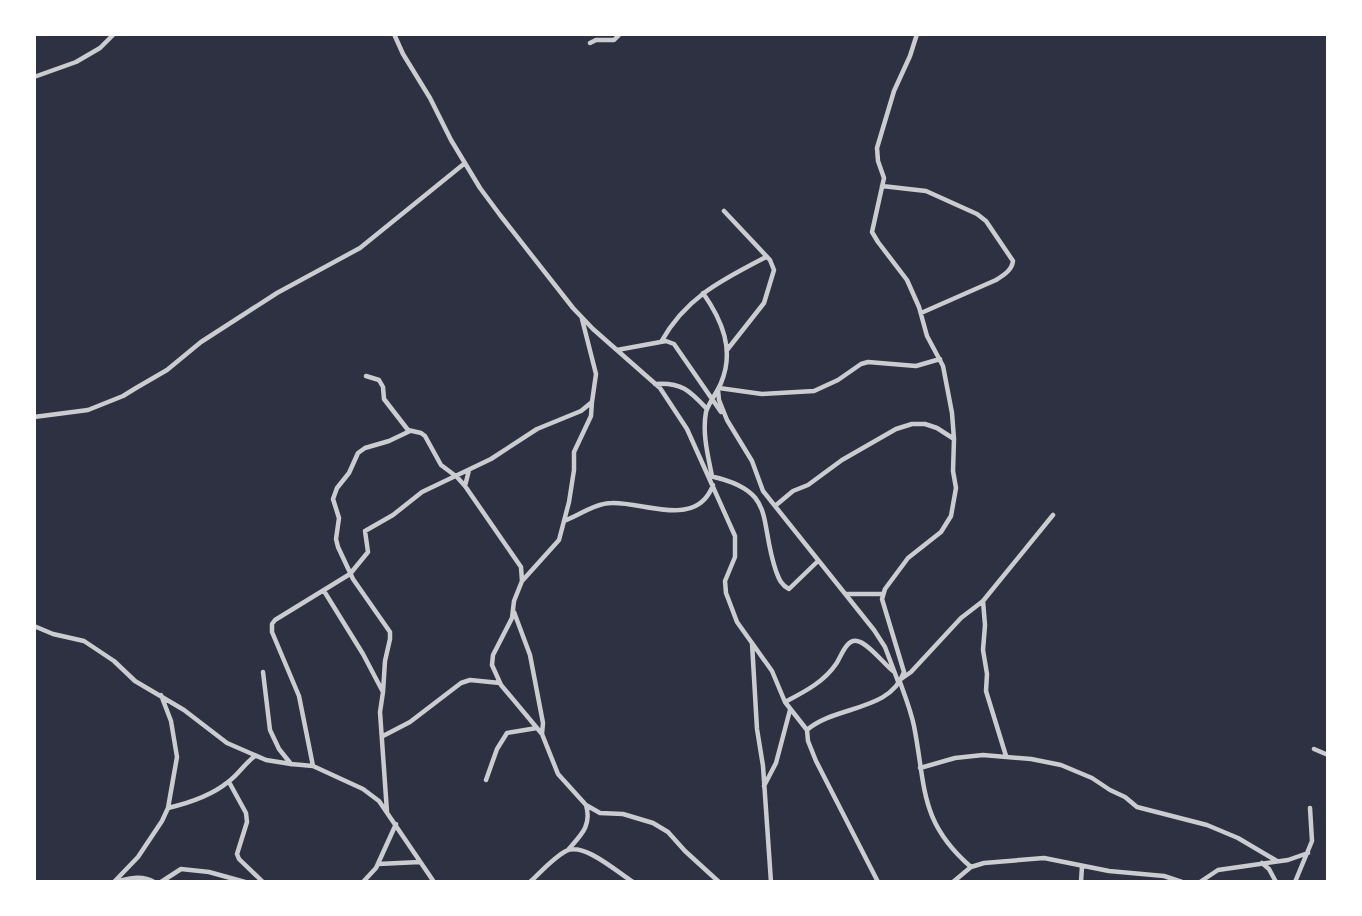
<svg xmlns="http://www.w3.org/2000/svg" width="1362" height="916" font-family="Mulish,sans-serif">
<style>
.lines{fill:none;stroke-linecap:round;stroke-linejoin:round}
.minor{stroke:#caccd0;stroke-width:4.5}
</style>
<rect width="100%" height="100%" fill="#2d3142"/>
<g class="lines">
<path class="minor" d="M 394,34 L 403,54 L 430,98 L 451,140 L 480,188 L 500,215 L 573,308 L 593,329 L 660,388 L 687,429 L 735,536 L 735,557 L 725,581 L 726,593 L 737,622 L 772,671 L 785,702 L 807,730
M 590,43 L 596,40 L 614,40 L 620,34
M 34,77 L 76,62 L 100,48 L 114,34
M 882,186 L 926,191 L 977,214 L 986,221 L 1013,261 C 1012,270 1004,275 996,280 L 921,313
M 724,211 L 770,260 L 774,270 L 764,303 L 727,350
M 703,293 C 722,320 735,350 721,383 C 717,393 709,402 706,412 C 702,433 708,456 712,476
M 661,342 C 686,297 722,280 766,257
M 617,350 L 666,341 L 674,344 L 721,412
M 366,376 L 379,380 L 383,387 L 384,399 L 408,430 L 421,433 L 425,436 L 441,465 L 457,477 L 465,486 L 521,567 L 522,581 L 514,601 L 512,618 L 493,655 L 492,665 L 501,685 L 542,734 L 558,774 L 586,805 L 600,813 L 623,814 L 653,823 L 668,832 L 685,851 L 719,882
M 655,384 C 682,382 690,391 707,409
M 719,388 L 762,394 L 814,391 L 838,380 L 861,364 L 868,362 L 916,366 L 940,359
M 718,390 L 719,400 L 727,420 L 752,461 L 763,491 L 874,630 L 885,647 L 899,684
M 34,417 L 88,410 L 123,396 L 136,388 L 167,370 L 201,342 L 277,293 L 360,248 L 465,163
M 710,476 C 778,491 758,519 776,571 C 779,579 781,585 789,589 L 818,561
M 465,486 L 469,470
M 775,506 L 793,491 L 808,485 L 842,460 L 896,429 L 912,424 L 925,424 L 937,428 L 954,439
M 564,521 C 579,515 596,503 612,503 C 645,502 697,529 713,485
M 523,580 L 559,540 L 569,502 L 574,470 L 574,452 L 591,416 L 592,401
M 324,591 L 363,654 L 383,692 L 380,712 L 387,812
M 846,594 L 883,594
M 983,601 L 985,625 L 983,650 L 987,674 L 986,691 L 1006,756
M 514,612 L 530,655 L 543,723 L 542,734
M 34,626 L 53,634 L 84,641 L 114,661 L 135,681 L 184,710 L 227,743 L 266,760 L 291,764 L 313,766 L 363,789 L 379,801 L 434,882
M 752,643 L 757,729 L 763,766 L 771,882
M 263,672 L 270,730 L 279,749 L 291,764
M 901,679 L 911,672 L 961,618 L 983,601 L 1053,515
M 900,682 C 905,696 911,711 914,726 C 926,787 919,822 971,867
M 383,692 L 385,661 L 390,639 L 390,632 L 353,579 L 338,547 L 336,539 L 339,518 L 333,499 L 337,488 L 349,473 L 358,453 L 365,448 L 389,441 L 410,431
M 785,702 C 804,692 824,682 836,664 C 841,657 846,639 857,641 C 867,642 884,664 893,671
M 383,736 L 410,722 L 461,683 L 470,680 L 500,683
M 1314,749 L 1328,755
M 313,766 L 299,696 L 272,632 L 272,624 L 275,620 L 350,574 L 368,552 L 365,531 L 393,515 L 422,492 L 491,459 L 537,429 L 581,411 L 592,402 L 596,374 L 582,319
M 920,768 L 955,758 L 983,755 L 1031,759 L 1061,765 L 1092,778 L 1110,790 L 1125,797 L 1137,807 L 1207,825 L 1238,838 L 1277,861
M 486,780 L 497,749 L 507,733 L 537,728
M 229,782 L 246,813 L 247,822 L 237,854 L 239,859 L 263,882
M 764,786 L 776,763 L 790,710
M 168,808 C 189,803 211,796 228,782 C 239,774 244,764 255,756
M 568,850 C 581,835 592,826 586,805
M 1262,863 L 1269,869 L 1276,882
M 378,864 L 420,862
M 114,882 L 138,857 L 162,821 L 168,808 L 177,757 L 171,721 L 161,695
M 114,882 C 128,879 141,874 154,882
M 161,882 L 181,869 L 209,872 L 245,882
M 363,882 L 376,868 L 396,824
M 530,882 C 541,872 553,858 566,851 C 584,842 617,872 633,882
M 878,882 L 816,761 L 808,741 L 807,730 C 836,705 890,712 904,672 L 882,599 L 885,589 L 908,558 L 941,532 L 951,516 L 956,488 L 953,471 L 954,439 L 952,413 L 943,366 L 927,336 L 919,307 L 907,280 L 878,242 L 872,232 L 884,178 L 878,161 L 877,148 L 894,91 L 910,56 L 917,34
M 953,882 L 971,867 L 984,863 L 1044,858 L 1109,871 L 1164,876 L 1182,882
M 1081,882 L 1082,866
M 1200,882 L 1218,870 L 1288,860 L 1308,853
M 1295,882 L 1312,841 L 1310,808"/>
</g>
<rect width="1362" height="916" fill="none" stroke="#ffffff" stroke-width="72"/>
</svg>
